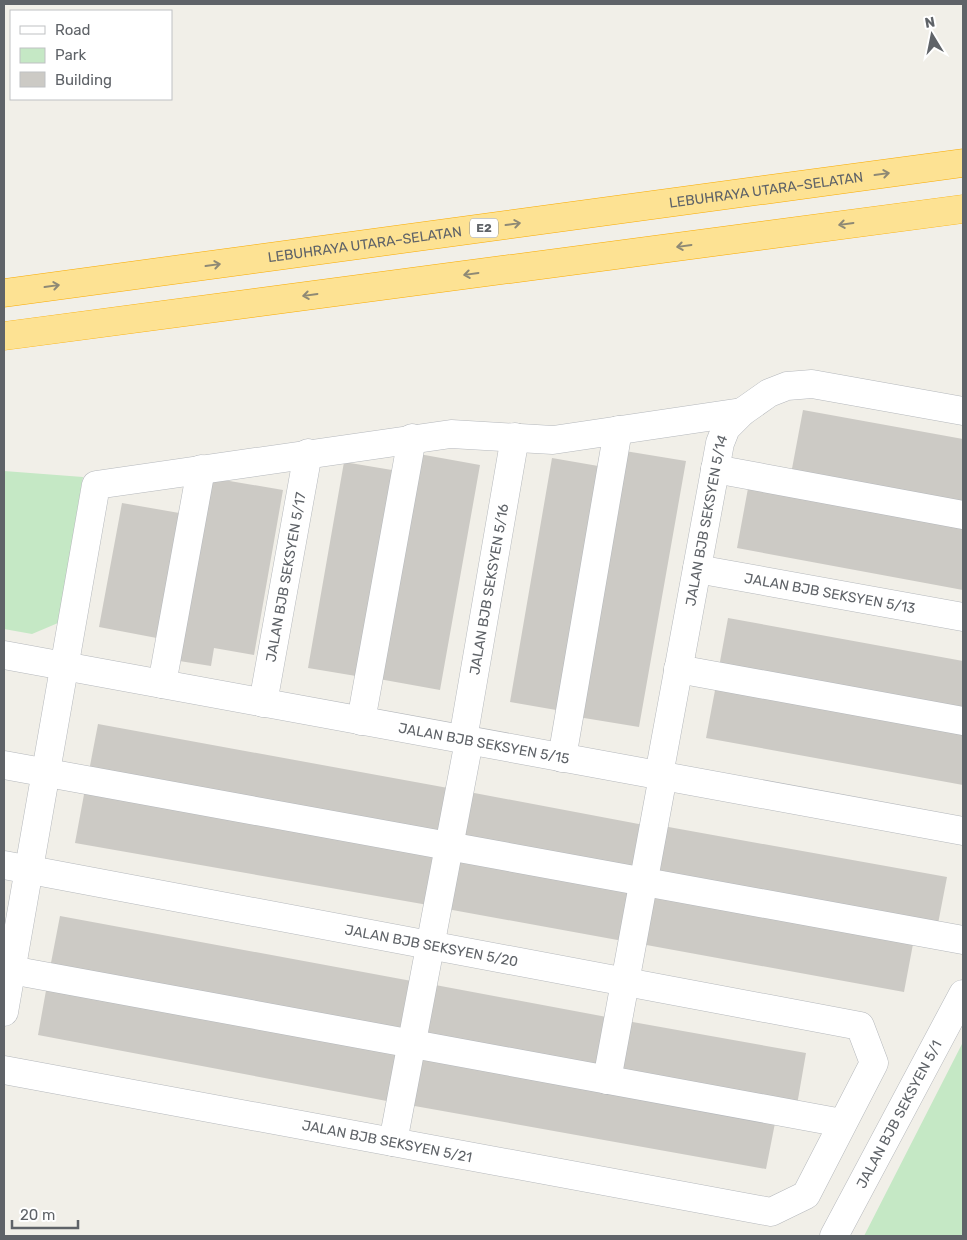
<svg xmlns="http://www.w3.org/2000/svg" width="967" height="1240" font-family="Rubik,sans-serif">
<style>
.green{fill:#c5e8c5}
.building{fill:#cccac5}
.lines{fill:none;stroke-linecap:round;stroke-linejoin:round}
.minor-casing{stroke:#b5b8bc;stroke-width:29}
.highway-casing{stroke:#f9ab00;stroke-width:29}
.minor{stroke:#fff;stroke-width:28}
.highway{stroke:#fde293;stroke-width:28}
.oneway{stroke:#8e8975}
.labels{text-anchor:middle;stroke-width:4;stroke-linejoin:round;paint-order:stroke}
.shield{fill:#fff;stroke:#8f9295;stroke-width:1}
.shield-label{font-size:12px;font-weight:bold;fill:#5f6368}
.street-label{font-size:14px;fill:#5f6368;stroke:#fff}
</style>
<rect width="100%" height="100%" fill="#f1efe8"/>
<path class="green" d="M 4,471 L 83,477 L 58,623 L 32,634 L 4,629 Z
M 963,1042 L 963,1236 L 864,1236 Z"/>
<path class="building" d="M 803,410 L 963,439 L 963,505 L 791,474 Z
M 625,451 L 686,461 L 639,727 L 578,717 Z
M 419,454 L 480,465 L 440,690 L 379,679 Z
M 552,458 L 604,467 L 562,711 L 510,702 Z
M 344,462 L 398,471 L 362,677 L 308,668 Z
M 206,477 L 283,490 L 254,655 L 214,648 L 211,666 L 173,660 Z
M 749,483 L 963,522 L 963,590 L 737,548 Z
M 122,503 L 185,514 L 162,639 L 99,627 Z
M 728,618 L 963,661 L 963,712 L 719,667 Z
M 716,685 L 963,730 L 963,785 L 706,738 Z
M 98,724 L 448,788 L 439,836 L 89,771 Z
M 85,789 L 438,852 L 428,905 L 75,843 Z
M 469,792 L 644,825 L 636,871 L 460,839 Z
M 663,826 L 947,877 L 937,929 L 653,878 Z
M 457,855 L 634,887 L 623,941 L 447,909 Z
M 651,896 L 913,944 L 904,992 L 641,944 Z
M 60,916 L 417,982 L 407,1034 L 50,968 Z
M 430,984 L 612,1018 L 602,1071 L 420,1037 Z
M 47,985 L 402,1051 L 392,1102 L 38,1035 Z
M 627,1021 L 806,1053 L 797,1105 L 617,1074 Z
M 419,1054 L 776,1118 L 766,1169 L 409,1105 Z"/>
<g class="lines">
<defs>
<g id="minor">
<path d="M 715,469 L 963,515"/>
<path id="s1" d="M 697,569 L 963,617"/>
<path id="s2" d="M 4,655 L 963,831"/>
<path d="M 678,669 L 963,721"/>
<path d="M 162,684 L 201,469"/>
<path id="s3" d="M 263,703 L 308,453"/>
<path d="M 361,721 L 412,438"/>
<path id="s4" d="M 463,739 L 515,437"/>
<path d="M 562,758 L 618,430"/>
<path d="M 4,765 L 963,940"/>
<path id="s5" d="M 659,775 L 720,443 L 726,428 L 742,412 L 769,393 L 787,386 L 812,384 L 963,411"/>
<path id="s6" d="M 4,865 L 860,1026 L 874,1063 L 806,1195 L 771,1212 L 4,1070"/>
<path d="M 11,970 L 842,1123"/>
<path d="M 4,1012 L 96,485 L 451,434 L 553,440 L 742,412"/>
<path d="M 607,1080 L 663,776"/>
<path d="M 393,1142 L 469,741"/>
<path id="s7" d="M 834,1236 L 963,994"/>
</g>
<g id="highway">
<path id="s8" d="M 4,293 L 963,163"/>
<path d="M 4,336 L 963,209"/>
</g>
</defs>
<use href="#minor" class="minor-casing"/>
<use href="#highway" class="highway-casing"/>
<use href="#minor" class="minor"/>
<use href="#highway" class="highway"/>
</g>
<defs><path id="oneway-shaft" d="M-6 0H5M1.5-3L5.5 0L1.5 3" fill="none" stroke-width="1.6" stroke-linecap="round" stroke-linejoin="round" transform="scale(1.25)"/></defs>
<g class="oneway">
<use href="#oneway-shaft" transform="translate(882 174) rotate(-8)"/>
<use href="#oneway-shaft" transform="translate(513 224) rotate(-8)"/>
<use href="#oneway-shaft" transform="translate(846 224) rotate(172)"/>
<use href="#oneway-shaft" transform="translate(684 246) rotate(172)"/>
<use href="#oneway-shaft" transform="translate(213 265) rotate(-8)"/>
<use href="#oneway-shaft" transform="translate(471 274) rotate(172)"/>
<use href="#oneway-shaft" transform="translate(52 286) rotate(-8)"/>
<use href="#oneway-shaft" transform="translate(310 295) rotate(172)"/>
</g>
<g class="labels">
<rect class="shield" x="470" y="218.5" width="28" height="19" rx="4"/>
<g class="shield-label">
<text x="484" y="232">E2</text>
</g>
<g class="street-label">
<text dy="5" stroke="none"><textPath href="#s8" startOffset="769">LEBUHRAYA UTARA–SELATAN</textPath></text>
<text dy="5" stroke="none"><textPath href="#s8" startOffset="364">LEBUHRAYA UTARA–SELATAN</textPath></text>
<text dy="5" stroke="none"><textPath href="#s5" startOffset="259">JALAN BJB SEKSYEN 5/14</textPath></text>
<text dy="5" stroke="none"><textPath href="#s3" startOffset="128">JALAN BJB SEKSYEN 5/17</textPath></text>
<text dy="5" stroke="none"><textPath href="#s4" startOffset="152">JALAN BJB SEKSYEN 5/16</textPath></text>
<text dy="5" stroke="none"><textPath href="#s1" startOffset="135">JALAN BJB SEKSYEN 5/13</textPath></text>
<text dy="5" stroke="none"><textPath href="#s2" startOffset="488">JALAN BJB SEKSYEN 5/15</textPath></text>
<text dy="5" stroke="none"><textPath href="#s6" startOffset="435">JALAN BJB SEKSYEN 5/20</textPath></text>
<text dy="5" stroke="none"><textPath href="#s7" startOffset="138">JALAN BJB SEKSYEN 5/1</textPath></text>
<text transform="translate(387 1141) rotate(11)" y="5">JALAN BJB SEKSYEN 5/21</text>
</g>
</g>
<rect width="967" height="1240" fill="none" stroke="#5f6368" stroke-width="10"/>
<rect x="10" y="10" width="162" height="90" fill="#ffffff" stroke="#bfc1c3"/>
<rect x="20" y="26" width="25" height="8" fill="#ffffff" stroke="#bfc1c3"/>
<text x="55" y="35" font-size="15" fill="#5f6368">Road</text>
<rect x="20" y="48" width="25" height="15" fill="#c5e8c5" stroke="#bfc1c3"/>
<text x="55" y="60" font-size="15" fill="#5f6368">Park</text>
<rect x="20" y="72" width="25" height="15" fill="#cccac5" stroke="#bfc1c3"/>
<text x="55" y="85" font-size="15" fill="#5f6368">Building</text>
<g transform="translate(932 35) rotate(350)" stroke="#ffffff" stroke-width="4" paint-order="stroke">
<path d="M0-4L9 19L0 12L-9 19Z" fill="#5f6368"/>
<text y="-8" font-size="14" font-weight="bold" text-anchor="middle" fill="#5f6368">N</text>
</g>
<path d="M12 1220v8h66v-8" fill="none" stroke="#5f6368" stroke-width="2.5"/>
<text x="20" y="1220" font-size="15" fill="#5f6368" stroke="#ffffff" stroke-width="4" paint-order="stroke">20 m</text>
</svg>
